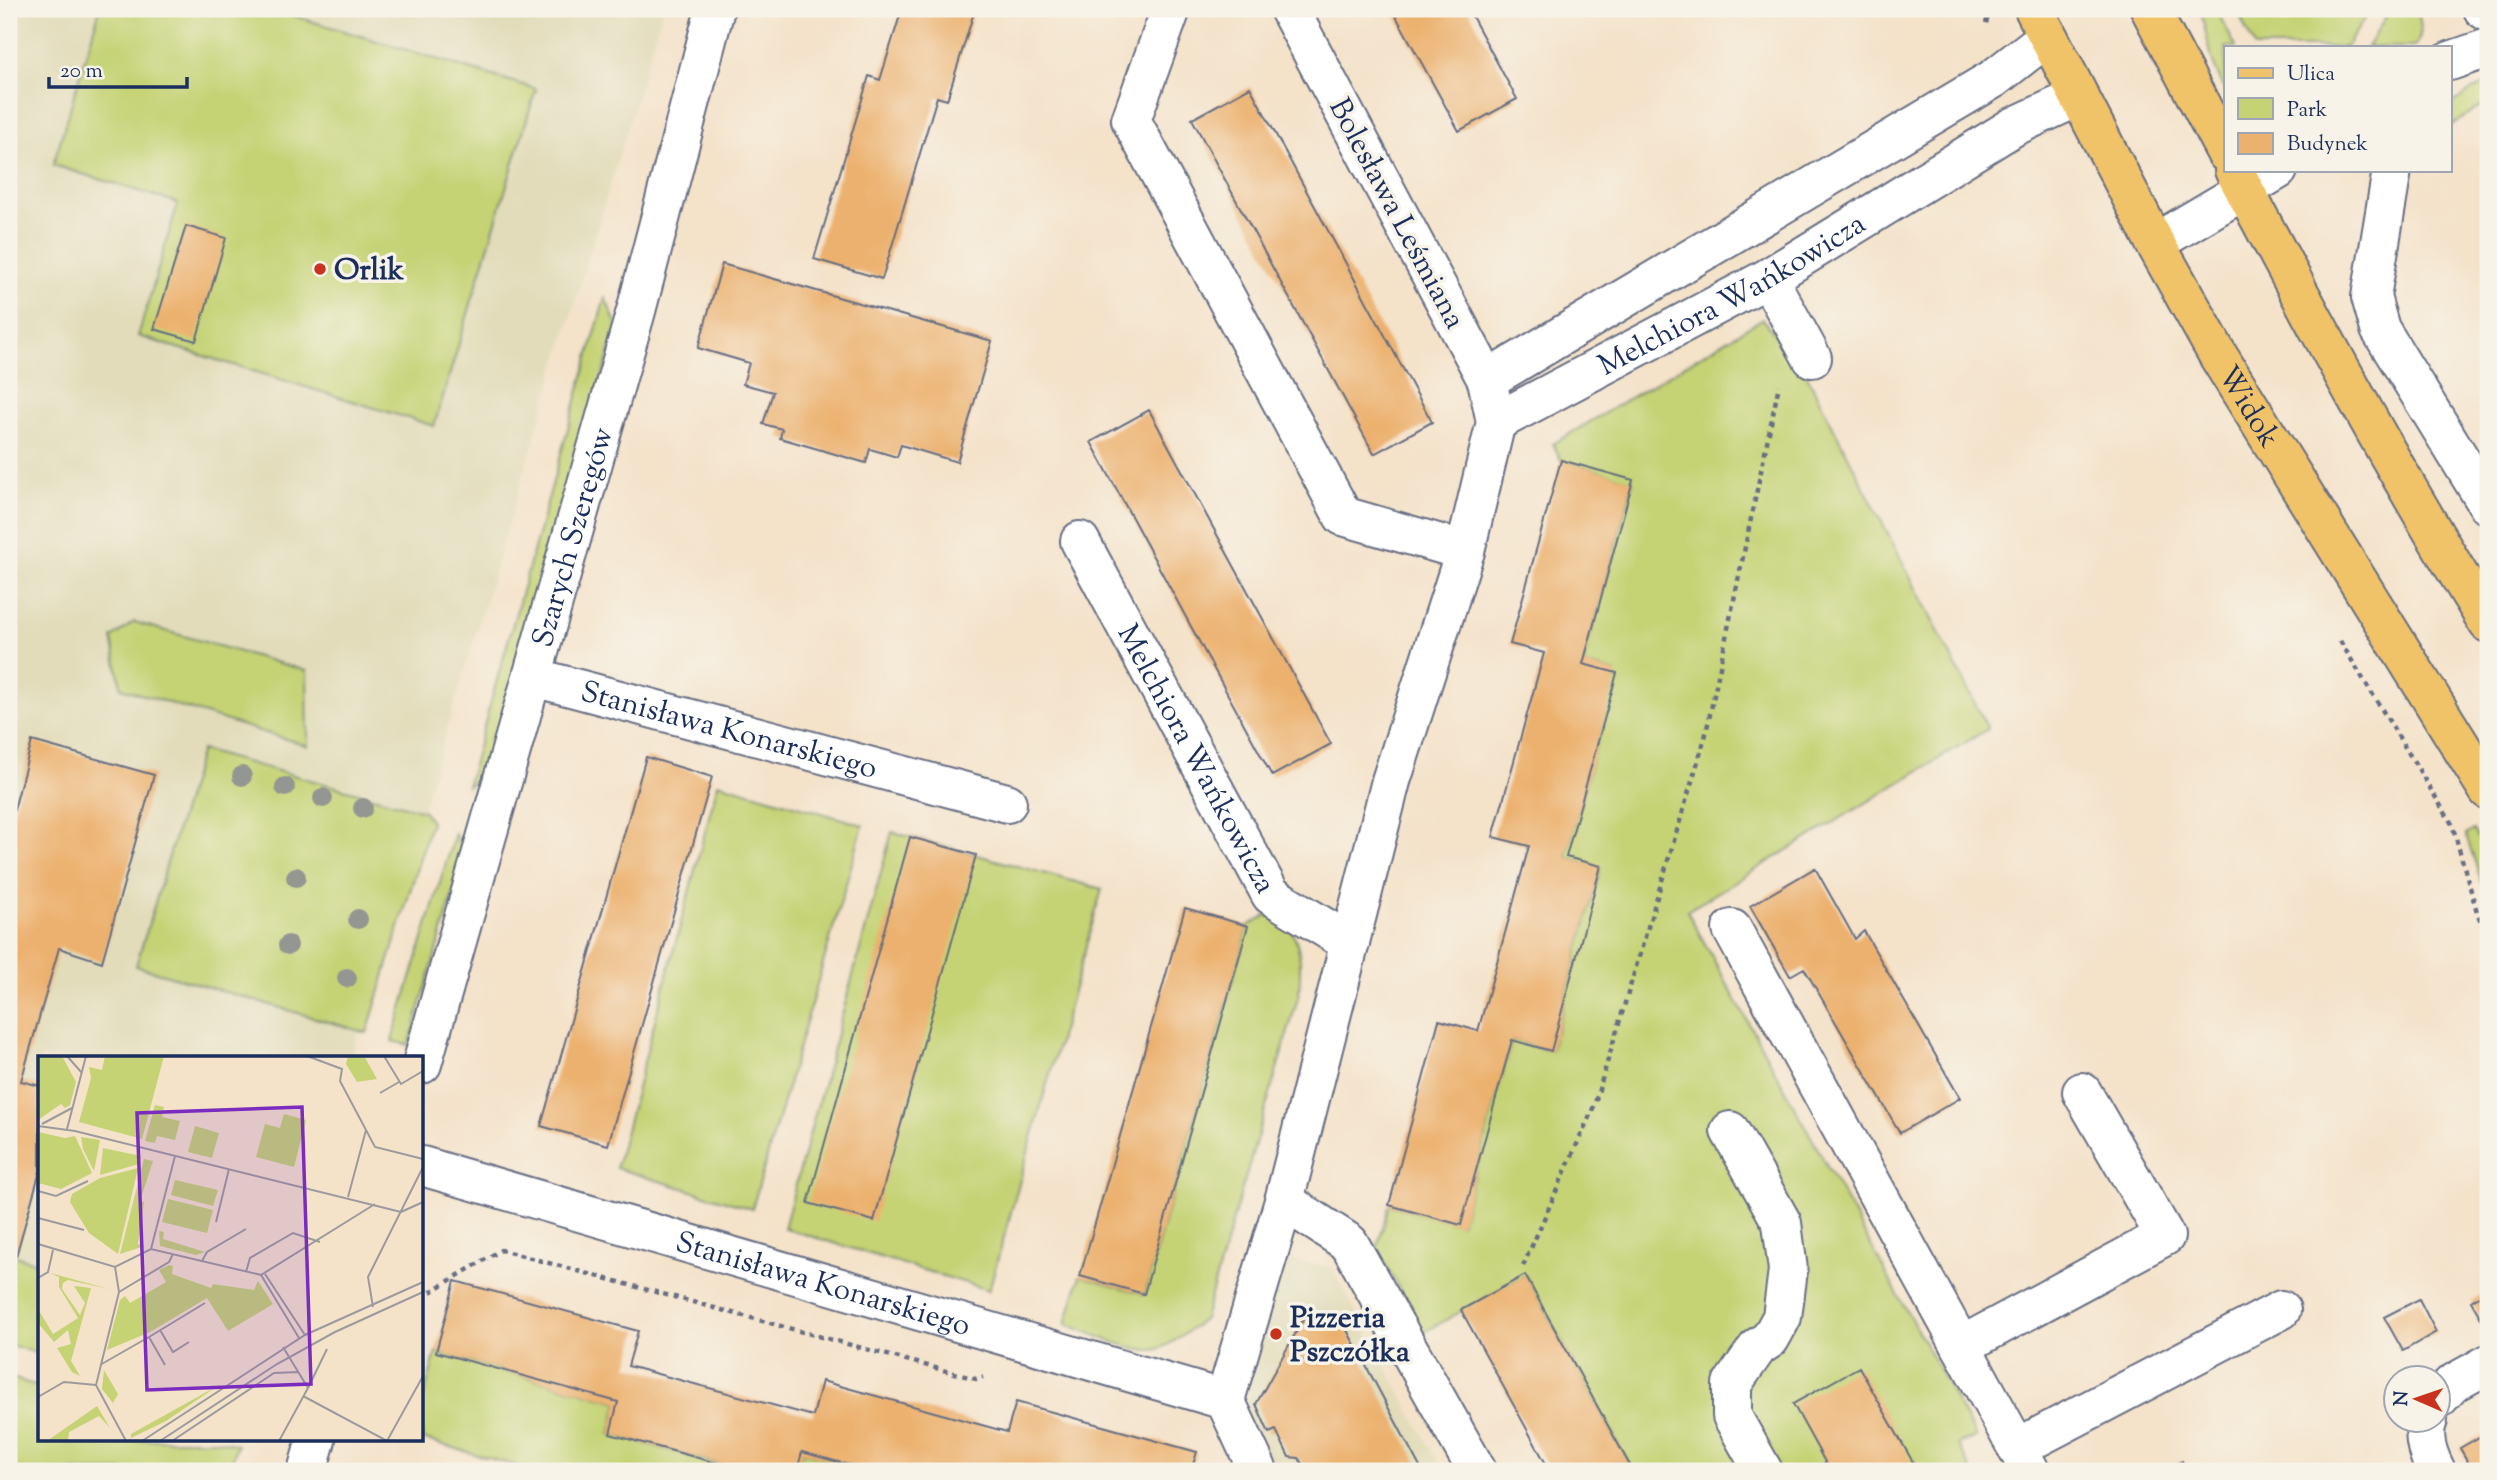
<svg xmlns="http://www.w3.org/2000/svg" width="2497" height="1480" font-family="'Sorts Mill Goudy',serif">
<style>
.built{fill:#e2dcba}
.green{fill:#c5d375;stroke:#70816a;stroke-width:2}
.building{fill:#ecb16e}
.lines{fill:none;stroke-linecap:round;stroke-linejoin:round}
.minor-casing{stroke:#676e83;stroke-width:42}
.major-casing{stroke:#676e83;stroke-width:42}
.path{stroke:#676e83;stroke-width:4.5;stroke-dasharray:5 5;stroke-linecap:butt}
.minor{stroke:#fff;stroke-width:38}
.major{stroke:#f1c369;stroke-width:38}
.tree{fill:#949691}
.poi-dot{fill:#c8321e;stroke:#f7f3e8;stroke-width:2.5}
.labels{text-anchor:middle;stroke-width:7;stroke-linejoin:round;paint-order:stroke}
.street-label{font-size:30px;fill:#1b2f5e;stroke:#f7f3e8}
.poi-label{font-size:30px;font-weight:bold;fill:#1b2f5e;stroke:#f7f3e8;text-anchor:start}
.inset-road{fill:none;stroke:#9d9a9e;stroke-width:2}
.view{fill:#7b2cbf;fill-opacity:0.15;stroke:#7b2cbf;stroke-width:3.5}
.inset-edge{fill:none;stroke:#1b2f5e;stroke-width:3.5}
</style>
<rect width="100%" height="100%" fill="#f7f3e8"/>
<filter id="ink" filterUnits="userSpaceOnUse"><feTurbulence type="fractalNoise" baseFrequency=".0143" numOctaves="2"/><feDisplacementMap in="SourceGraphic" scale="14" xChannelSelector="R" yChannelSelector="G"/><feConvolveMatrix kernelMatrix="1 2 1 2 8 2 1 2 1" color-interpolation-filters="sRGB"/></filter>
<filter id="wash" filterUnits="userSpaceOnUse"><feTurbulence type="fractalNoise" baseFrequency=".00686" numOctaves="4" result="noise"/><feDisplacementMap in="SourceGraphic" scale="28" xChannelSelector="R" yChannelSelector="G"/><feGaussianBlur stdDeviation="1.57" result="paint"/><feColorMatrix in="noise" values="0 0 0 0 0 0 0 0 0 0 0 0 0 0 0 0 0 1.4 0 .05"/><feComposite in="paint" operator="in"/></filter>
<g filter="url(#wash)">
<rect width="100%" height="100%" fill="#f4e2c9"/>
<path class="built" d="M 9,9 L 663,9 L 431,782 L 351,1058 L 40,1058 L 40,1332 L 9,1324 Z
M 1285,1259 L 1332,1268 L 1443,1471 L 1275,1471 L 1243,1411 Z"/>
<path class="green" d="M 100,9 L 271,9 L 536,89 L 434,426 L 138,336 L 178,203 L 53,165 Z
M 2200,9 L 2216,9 L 2236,47 L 2226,47 L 2226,93 L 2213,63 Z
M 2236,9 L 2371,9 L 2346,47 L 2255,47 Z
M 2391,9 L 2416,9 C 2422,22 2423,35 2415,47 L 2367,47 Z
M 2488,81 L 2488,101 L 2450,126 L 2450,104 Z
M 605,298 L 617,325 L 487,775 L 467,786 Z
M 1762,319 L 1801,364 L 1988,729 L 1687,911 L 1976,1437 L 1958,1444 L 1972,1471 L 1633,1471 L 1525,1275 L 1423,1333 L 1377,1248 L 1389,1205 L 1461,1224 L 1512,1040 L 1551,1051 L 1601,867 L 1566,857 L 1616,673 L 1583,664 L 1633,481 L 1561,460 L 1553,444 Z
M 134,622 L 307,671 L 308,746 L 121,688 L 112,638 Z
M 201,750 L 424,811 L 431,822 L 367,1033 L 136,966 Z
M 718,783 L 863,825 L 752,1209 L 616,1168 Z
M 2473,830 L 2488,854 L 2488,901 L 2466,835 Z
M 892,832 L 1102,889 L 989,1290 L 784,1228 Z
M 455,833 L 464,857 L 409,1045 L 392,1041 Z
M 1271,913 C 1304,930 1301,961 1299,994 L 1204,1319 C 1193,1328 1166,1350 1152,1350 C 1130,1351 1088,1332 1066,1324 L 1080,1276 L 1144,1294 L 1248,926 Z
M 9,1254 L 40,1264 L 40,1354 L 9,1345 Z
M 436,1352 L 618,1402 L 610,1434 L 745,1471 L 534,1471 L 422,1439 L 422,1404 Z
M 9,1377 L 40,1387 L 40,1440 L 218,1440 L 237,1445 L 229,1471 L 9,1471 Z
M 802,1452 L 871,1471 L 797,1471 Z"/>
<g id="blocks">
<path class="building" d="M 902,9 L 975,9 L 947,100 L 937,97 L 882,279 L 814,259 L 869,76 L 880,80 Z
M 1392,9 L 1468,9 L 1517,99 L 1459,131 Z
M 1250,87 L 1432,422 L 1374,454 L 1192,119 Z
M 186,226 L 226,238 L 196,341 L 154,329 Z
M 722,264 L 992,341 L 957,462 L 901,445 L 897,457 L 870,449 L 866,463 L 780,438 L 782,429 L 763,424 L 773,392 L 743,384 L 749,363 L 698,348 Z
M 1149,410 L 1331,744 L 1272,776 L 1091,442 Z
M 1561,460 L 1633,480 L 1583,664 L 1617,673 L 1566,857 L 1601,866 L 1551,1051 L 1512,1040 L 1461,1225 L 1389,1205 L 1439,1020 L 1478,1031 L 1529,846 L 1493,837 L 1544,653 L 1510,644 Z
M 32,741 L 154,775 L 102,962 L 59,948 L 21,1081 L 40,1086 L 40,1171 L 16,1256 L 9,1254 L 9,829 Z
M 646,757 L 712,777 L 608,1145 L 541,1126 Z
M 910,837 L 976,855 L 874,1221 L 808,1203 Z
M 1815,868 L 1855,939 L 1864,931 L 1960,1098 L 1900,1133 L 1804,968 L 1790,976 L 1750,906 Z
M 1185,908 L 1248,926 L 1144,1294 L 1080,1276 Z
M 1525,1275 L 1633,1471 L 1550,1471 L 1461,1310 Z
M 455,1281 L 638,1331 L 628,1366 L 813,1416 L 822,1381 L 1007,1432 L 1016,1402 L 1197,1452 L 1191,1471 L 871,1471 L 802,1452 L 797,1471 L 746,1471 L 610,1434 L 618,1402 L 436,1352 Z
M 2485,1292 L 2488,1298 L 2488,1324 L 2485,1325 L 2471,1301 Z
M 2419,1299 L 2436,1332 L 2403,1351 L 2384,1317 Z
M 1308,1311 L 1340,1317 L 1422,1471 L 1306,1471 L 1299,1458 L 1289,1457 L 1276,1430 L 1269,1433 L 1256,1404 Z
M 1859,1367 L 1918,1471 L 1830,1471 L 1793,1404 Z
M 2488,1432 L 2488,1471 L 2473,1471 L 2460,1448 Z
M 2182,1461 L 2188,1471 L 2164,1471 Z"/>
</g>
</g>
<g filter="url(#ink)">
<use href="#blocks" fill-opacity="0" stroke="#676e83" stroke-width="2"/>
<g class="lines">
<defs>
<g id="minor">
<path d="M 1171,9 L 1131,120 L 1343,516 L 1465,551"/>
<path d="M 2483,9 L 2488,12"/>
<path d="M 2450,61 L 2488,48"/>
<path d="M 2392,170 L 2371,297 L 2380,329 L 2488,505"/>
<path d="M 2155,243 L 2278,170"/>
<path d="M 1768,278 L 1812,358"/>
<path d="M 1487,380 L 1993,79 L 2047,37"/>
<path id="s1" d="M 1496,422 L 1768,278 L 2013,127 L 2078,97"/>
<path id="s2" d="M 1080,541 L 1271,895 L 1350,943"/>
<path id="s3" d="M 533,677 L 1007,803"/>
<path d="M 1732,929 L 2017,1448"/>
<path id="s4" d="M 422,1064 L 636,311 L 715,9"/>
<path d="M 1730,1131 L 1782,1223 L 1788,1270 L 1782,1317 L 1770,1339 L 1758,1347 L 1732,1384 L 1732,1416 L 1763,1471"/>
<path id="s5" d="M 422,1166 L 1225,1400"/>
<path d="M 1284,1201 L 1349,1243 L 1477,1471"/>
<path d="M 1961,1346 L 2165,1236 L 2082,1092"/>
<path d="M 2438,1399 L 2452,1384 L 2488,1364"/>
<path d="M 2428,1420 C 2421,1436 2429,1457 2436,1471"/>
<path d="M 2029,1469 L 2017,1448 L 2281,1310"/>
<path d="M 307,1471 L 316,1440"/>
<path d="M 1258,1471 L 1225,1400 L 1284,1201 L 1391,781 L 1465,551 L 1496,422 L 1487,380 L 1289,9"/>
</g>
<g id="major">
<path id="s6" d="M 2034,9 L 2155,243 L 2219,357 L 2488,790"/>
<path d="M 2150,9 L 2226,153"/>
<path d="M 2234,170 C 2315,324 2397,476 2488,623"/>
</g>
</defs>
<use href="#minor" class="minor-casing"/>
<use href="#major" class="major-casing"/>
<path class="path" d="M 1985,9 L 1988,16 L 1985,27
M 2340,641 L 2452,824 L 2477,912 L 2488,939
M 1523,1266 L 1594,1106 L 1705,738 L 1779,385
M 422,1297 L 501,1250 L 976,1379 L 983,1377"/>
<use href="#minor" class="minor"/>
<use href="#major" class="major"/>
</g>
<g class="tree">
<circle cx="242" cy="776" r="10"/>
<circle cx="285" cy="787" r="10"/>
<circle cx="323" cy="798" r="10"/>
<circle cx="363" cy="808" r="10"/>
<circle cx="296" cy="877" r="10"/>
<circle cx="358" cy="919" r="10"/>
<circle cx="288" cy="945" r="10"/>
<circle cx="347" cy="978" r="10"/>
</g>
</g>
<g class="poi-dot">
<circle cx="320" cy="269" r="7"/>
<circle cx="1276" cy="1334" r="7"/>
</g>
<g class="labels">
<g class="street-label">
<text transform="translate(1398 213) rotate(62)" y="10">Bolesława Leśmiana</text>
<text dy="10" stroke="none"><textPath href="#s1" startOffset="268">Melchiora Wańkowicza</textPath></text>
<text dy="10" stroke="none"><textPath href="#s6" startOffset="452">Widok</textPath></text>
<text dy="10" stroke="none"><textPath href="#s4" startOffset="548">Szarych Szeregów</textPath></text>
<text dy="10" stroke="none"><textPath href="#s3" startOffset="203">Stanisława Konarskiego</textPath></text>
<text dy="10" stroke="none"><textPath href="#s2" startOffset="247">Melchiora Wańkowicza</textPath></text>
<text dy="10" stroke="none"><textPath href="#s5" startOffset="418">Stanisława Konarskiego</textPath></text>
</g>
<g class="poi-label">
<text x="334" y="279">Orlik</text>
<text x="1290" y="1327">Pizzeria<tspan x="1290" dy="34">Pszczółka</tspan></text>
</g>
</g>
<g transform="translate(38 1056)">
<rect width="385" height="385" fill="#f4e2c9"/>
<path d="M 0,0 L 24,0 L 38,26 L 32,49 L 27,52 L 23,48 L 0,64 ZM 67,0 L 126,0 L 104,83 L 41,66 L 53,22 L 51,11 L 64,14 ZM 310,0 L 326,0 L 339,23 L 319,26 L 308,8 ZM 117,49 L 126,51 L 124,61 L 142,65 L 137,84 L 119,80 L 117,87 L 107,85 ZM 246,58 L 268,64 L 256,111 L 218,101 L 227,68 L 242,72 ZM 157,70 L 181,77 L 174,102 L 150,96 ZM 0,76 L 27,82 L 37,80 L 54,117 L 23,133 L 0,127 ZM 43,81 L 62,84 L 56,115 L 45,93 ZM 65,92 L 103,100 L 101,108 L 62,119 ZM 106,103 L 115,105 L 102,145 L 106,146 L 100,188 L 107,190 L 82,198 ZM 100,112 L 80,198 L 51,177 L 32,146 L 34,138 L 62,122 ZM 137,124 L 180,134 L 175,150 L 133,139 ZM 130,143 L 175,154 L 169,177 L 124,166 ZM 121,175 L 126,176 L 125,183 L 167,196 L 158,199 L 122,190 ZM 131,209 L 135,210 L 134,218 L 173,232 L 175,228 L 216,234 L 220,225 L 235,248 L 190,275 L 169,242 L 112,276 L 69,294 L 82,244 L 87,240 L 92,247 L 128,226 L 121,214 ZM 12,217 L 71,233 L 30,224 L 25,227 L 24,233 L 42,259 L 47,247 L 36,230 L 53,232 L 33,305 L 42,320 L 34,316 L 19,292 L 33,288 L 30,274 L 16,286 L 0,267 L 0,253 L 15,278 L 40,262 L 21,231 L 21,221 ZM 66,314 L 80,338 L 75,347 L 64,333 ZM 181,329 L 128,365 L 93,382 L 93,378 ZM 59,350 L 72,372 L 61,360 L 31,376 L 30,385 L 9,385 Z" fill="#c5d375"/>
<path class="inset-road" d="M 29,0 L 44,17M 269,0 L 304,13 L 302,25 L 337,91 L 385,103M 346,0 L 363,28 L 385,15M 342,37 L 361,26M 4,68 L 34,52M 0,70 L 37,75 L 363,156M 29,73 L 48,0M 0,135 L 18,140 L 50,125M 310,141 L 328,74M 363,156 L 385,146M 0,162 L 46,174M 178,166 L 191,113M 0,188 L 77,211 L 113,193 L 223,219 L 261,282M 113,193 L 137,100M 164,205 L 169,196 L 208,173M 77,211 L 81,236 L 58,329 L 88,385M 208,216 L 212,202 L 255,177 L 282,186M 227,218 L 267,279M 223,219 L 337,148M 0,222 L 10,216 L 15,194M 81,236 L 131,206 L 135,198M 335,251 L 330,221 L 385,111M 122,274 L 135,296 L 151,286M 111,281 L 167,247M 62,309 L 111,281 L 127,309M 270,332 L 289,293M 265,340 L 349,385 L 385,320M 0,341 L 26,326 L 58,329M 104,385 L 267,279 L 385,226M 122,385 L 239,308 L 297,276 L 385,236M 134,385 L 236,317 L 261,316M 241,385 L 270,332 L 245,291"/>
<path class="view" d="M 264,51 L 273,328 L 109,334 L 99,57 Z"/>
<rect width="385" height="385" class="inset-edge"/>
</g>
<rect width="2497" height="1480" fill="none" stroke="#f7f3e8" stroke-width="35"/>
<rect x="2224" y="46" width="228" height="126" fill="#f7f3e8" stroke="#9fa5b1" stroke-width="2"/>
<rect x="2238" y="68" width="35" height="10" fill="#f1c369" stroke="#9fa5b1" stroke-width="2"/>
<text x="2287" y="80" font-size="21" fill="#1b2f5e">Ulica</text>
<rect x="2238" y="98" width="35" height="21" fill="#c5d375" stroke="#9fa5b1" stroke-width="2"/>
<text x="2287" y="116" font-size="21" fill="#1b2f5e">Park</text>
<rect x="2238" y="133" width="35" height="21" fill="#ecb16e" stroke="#9fa5b1" stroke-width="2"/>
<text x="2287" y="150" font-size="21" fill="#1b2f5e">Budynek</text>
<g transform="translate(2417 1399) rotate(272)"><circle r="33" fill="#f7f3e8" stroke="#9fa5b1" stroke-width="2"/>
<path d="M0-5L12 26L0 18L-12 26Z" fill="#c8321e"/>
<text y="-10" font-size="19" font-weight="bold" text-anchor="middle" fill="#1b2f5e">N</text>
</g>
<path d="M49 77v10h138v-10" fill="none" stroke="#1b2f5e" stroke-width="3.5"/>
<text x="60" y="77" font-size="21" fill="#1b2f5e" stroke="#f7f3e8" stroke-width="5" paint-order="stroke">20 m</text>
</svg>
